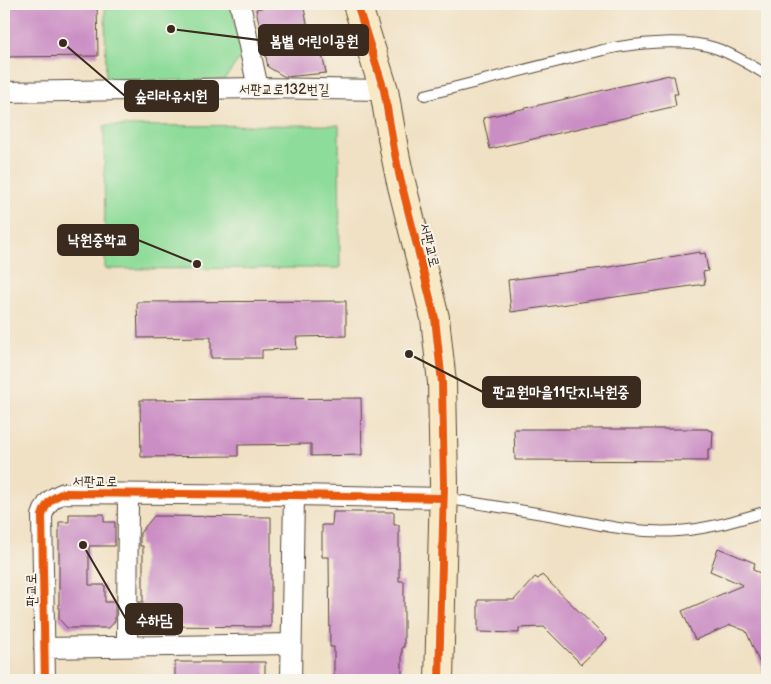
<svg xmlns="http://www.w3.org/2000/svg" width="771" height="684" font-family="'Balsamiq Sans','Poor Story',sans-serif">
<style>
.green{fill:#8edc99;stroke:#64835c}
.building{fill:#ca8dc4}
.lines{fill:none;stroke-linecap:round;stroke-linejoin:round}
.lane-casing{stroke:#564537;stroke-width:12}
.street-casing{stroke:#564537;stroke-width:22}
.secondary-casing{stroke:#564537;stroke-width:30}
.lane{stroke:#fff;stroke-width:10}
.street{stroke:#fff;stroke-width:20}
.secondary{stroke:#f8e8c3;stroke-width:28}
.cycleway-casing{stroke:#f7f3e8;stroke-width:11}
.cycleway{stroke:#e8590c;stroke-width:8}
.labels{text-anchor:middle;stroke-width:4;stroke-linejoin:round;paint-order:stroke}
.street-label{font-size:14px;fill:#3b2a1e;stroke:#f7f3e8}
.leader{fill:none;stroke:#3b2a1e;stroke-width:2}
.callout-dot{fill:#3b2a1e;stroke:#f7f3e8;stroke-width:2}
.callout{fill:#3b2a1e;stroke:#3b2a1e;stroke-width:2}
.callout-label{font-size:15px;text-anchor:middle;font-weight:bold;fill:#fff}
</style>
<rect width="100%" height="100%" fill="#f7f3e8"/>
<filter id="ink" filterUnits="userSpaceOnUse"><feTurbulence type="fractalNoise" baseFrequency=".02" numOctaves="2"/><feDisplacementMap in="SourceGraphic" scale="10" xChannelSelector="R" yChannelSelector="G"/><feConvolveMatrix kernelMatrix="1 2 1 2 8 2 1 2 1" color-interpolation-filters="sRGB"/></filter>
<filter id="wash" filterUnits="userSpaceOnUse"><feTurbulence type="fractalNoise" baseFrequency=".0096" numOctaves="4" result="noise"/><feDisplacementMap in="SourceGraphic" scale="20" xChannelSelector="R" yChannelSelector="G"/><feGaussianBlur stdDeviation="1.12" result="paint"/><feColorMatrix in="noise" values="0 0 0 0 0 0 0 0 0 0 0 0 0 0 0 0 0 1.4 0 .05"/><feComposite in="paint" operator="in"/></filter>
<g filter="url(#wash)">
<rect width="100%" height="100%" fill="#f0e1c4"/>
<path class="green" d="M 105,4 L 231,4 L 242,55 L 224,80 L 106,81 Z
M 339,125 L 340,268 L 105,269 L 104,126 Z"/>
<g id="blocks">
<path class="building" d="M 4,4 L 97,4 L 98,56 L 4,57 Z
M 281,4 L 303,4 L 311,42 L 320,45 L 326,73 L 285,77 L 268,67 L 256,9 Z
M 669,75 L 669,76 L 674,76 L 678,94 L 674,94 L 676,106 L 490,149 L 483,118 Z
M 700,252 L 700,254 L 705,253 L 708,271 L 703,272 L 705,284 L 511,312 L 508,280 L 603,268 Z
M 346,301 L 346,336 L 296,337 L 297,349 L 262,350 L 262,358 L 211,358 L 211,337 L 138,338 L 137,302 Z
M 361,398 L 362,455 L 311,456 L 311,444 L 238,445 L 238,456 L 141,457 L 140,400 Z
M 514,429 L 708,429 L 708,430 L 713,431 L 712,449 L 708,449 L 708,461 L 515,460 Z
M 333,512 L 394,512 L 394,525 L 399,525 L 399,581 L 404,581 L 404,647 L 402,647 L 402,680 L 334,680 L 334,647 L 330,647 L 329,557 L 322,557 L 322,525 L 332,525 Z
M 69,514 L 104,514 L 104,522 L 115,522 L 115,546 L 89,546 L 89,585 L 105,585 L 105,602 L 115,602 L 115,621 L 109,628 L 67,628 L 59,619 L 59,522 L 69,522 Z
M 154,516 L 271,517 L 271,627 L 156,626 L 139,613 L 139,602 L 143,602 L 143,546 L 140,546 L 140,533 Z
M 718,548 L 755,563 L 753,570 L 765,575 L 767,574 L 767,680 L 746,631 L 731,625 L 695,640 L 682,611 L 743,585 L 710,571 Z
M 542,575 L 607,639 L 581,664 L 544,627 L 519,628 L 519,633 L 478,632 L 478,600 L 514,600 L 535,577 L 538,579 Z
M 175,662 L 265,662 L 265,680 L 175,680 Z"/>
</g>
</g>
<g filter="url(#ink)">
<use href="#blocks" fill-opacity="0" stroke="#564537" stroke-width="1"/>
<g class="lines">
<defs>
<path id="lane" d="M 425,95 L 603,50 C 634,43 684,38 715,48 C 733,54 751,65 767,75
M 444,498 C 479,504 514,509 549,515 C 593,523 633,534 678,531 C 709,529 738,520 767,511"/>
<path id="street" d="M 240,4 L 258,88
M 4,92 L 258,88 L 384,90
M 127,646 L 128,494
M 44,648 L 291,644
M 45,680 L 42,516 C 46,503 51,498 64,493 L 294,495 L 443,498
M 291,680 L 294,495"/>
<path id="secondary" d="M 357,4 L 384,90 L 394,149 L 400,178 L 435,318 L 442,383 L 444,485 L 439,680"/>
</defs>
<use href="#lane" class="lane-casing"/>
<use href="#street" class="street-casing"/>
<use href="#secondary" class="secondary-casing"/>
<use href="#lane" class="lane"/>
<use href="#street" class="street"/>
<use href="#secondary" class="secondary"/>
<defs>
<path id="cycleway" d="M 357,4 L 384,90 L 394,149 L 400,178 L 435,318 L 442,383 L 444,485 L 439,680
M 45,680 L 42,516 C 46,503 51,498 64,493 L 294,495 L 443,498"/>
</defs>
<use href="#cycleway" class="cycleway-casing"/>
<use href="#cycleway" class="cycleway"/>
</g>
</g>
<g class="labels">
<g class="street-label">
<text x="284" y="94">서판교로132번길</text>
<text transform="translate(430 245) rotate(76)" y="5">서판교로</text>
<text x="95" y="486">서판교로</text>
<text transform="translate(31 590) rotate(-91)" y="5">판교로</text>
</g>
</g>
<path class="leader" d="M171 29L259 40M63 43L125 96M197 264L138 240M409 354L483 392M83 545L126 619"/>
<g class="callout-dot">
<circle cx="171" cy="29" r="5"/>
<circle cx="63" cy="43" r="5"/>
<circle cx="197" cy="264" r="5"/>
<circle cx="409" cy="354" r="5"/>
<circle cx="83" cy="545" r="5"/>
</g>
<g class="callout">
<rect x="259" y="25" width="109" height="30" rx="5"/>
<rect x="125" y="81" width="93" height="30" rx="5"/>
<rect x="58" y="225" width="80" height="30" rx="5"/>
<rect x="483" y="377" width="157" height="30" rx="5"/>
<rect x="126" y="604" width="56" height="30" rx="5"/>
</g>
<g class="callout-label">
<text x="314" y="46">봄볕 어린이공원</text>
<text x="171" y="101">숲리라유치원</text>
<text x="98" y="245">낙원중학교</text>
<text x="561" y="397">판교원마을11단지.낙원중</text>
<text x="154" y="625">수하담</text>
</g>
<rect width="771" height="684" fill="none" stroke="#f7f3e8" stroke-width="20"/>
</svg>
